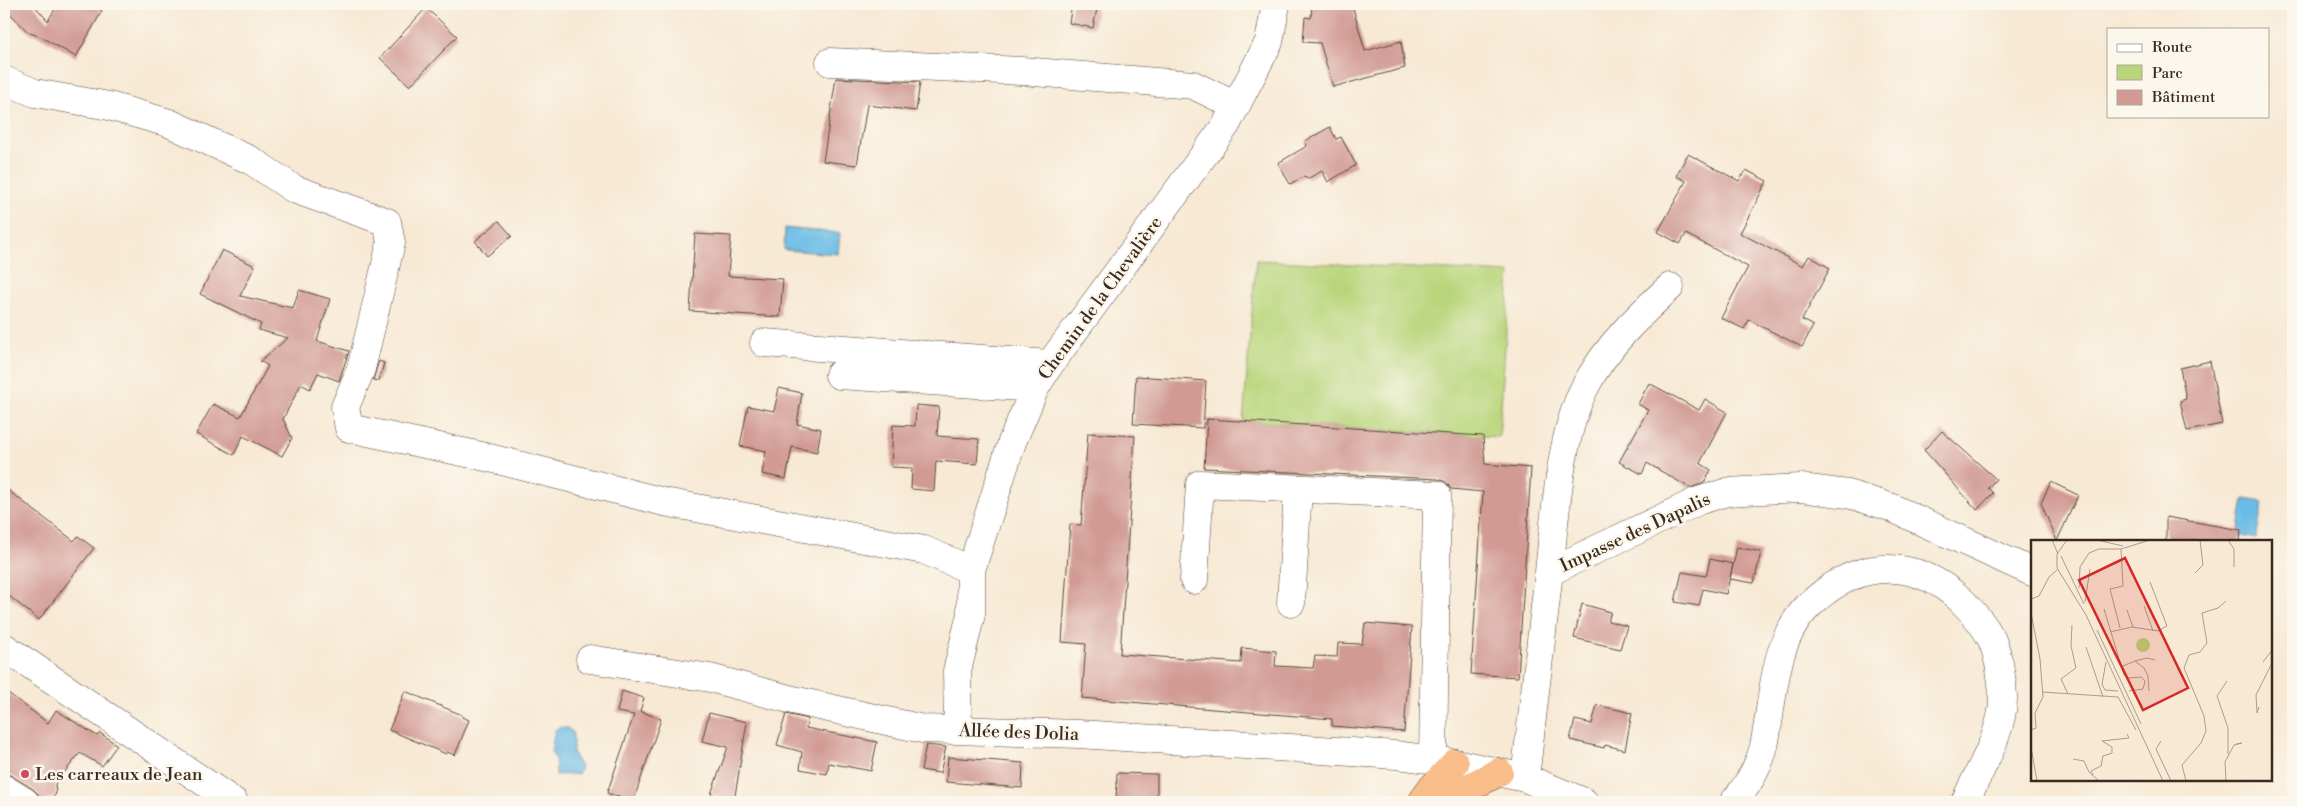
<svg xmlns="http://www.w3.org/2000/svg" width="2297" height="806" font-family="'Libre Bodoni',serif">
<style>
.green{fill:#b9d57b;stroke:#7a804c}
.water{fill:#69bce5;stroke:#527382}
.building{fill:#d19b94}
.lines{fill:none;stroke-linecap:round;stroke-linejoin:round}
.minor-casing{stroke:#574739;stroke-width:29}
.highway-casing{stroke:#574739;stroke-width:29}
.minor{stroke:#fff;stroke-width:28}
.highway{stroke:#f8bd89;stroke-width:28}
.poi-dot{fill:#d1495b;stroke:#fbf7ec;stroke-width:2}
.labels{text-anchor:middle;stroke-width:5;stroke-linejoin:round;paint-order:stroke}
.street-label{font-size:18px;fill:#3b2a1e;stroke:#fbf7ec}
.poi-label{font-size:18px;fill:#3b2a1e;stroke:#fbf7ec;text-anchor:start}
.inset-road{fill:none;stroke:#ac9d8b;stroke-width:1}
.view{fill:#d62828;fill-opacity:0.15;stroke:#d62828;stroke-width:2.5}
.inset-edge{fill:none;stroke:#3b2a1e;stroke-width:2.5}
</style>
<rect width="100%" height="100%" fill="#fbf7ec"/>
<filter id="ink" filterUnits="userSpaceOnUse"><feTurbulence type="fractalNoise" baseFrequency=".02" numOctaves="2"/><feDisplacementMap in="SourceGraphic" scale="10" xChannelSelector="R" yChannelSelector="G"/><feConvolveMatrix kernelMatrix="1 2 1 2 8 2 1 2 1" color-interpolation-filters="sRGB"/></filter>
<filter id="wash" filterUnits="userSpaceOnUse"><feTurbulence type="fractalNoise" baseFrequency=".0096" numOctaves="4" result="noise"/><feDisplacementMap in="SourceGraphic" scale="20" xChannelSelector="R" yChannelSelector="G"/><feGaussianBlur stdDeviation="1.12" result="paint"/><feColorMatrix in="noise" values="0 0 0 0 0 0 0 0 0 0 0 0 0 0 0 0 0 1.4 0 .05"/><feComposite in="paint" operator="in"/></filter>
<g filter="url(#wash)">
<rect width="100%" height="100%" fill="#f7e9d4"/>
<path class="green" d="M 1256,260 L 1510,273 L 1499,437 L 1243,421 Z"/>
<path class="water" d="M 785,228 L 840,233 L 838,254 L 784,250 Z
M 2244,499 L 2263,502 L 2256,539 L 2238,535 Z
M 560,727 L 567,728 L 573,732 L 573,753 L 581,767 L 578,774 L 556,775 L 555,759 L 551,751 L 555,730 Z"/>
<g id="blocks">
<path class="building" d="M 4,4 L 33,4 L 48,21 L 58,4 L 90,4 L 102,11 L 76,57 L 43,38 L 28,32 L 4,7 Z
M 1072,4 L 1098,4 L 1093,28 L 1069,23 Z
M 1312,4 L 1352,4 L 1365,51 L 1401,41 L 1405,68 L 1333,87 L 1320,43 L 1303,42 L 1305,17 L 1311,18 Z
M 426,8 L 457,36 L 410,86 L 380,58 Z
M 836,78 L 920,82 L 916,111 L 867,105 L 857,165 L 823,161 Z
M 1330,127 L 1336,139 L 1341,137 L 1356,165 L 1328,182 L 1322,171 L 1307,179 L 1305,176 L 1290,184 L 1278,163 L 1307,146 L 1305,141 Z
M 1688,154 L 1739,181 L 1746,170 L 1767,181 L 1740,233 L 1803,266 L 1809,256 L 1830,268 L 1802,320 L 1813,326 L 1802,347 L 1749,320 L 1744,329 L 1721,318 L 1748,267 L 1686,234 L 1680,244 L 1658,232 L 1686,181 L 1676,176 Z
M 499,221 L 512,236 L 487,256 L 475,241 Z
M 695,234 L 731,236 L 728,276 L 783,279 L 780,317 L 690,311 Z
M 222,250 L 255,266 L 240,296 L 293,308 L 299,290 L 330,299 L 317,341 L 349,351 L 339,381 L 318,373 L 310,389 L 301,384 L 283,419 L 292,438 L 282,456 L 243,436 L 234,455 L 196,434 L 213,404 L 240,417 L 268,366 L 260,361 L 288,338 L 259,330 L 261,324 L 200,294 Z
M 379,361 L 384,363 L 379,381 L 373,380 Z
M 2210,361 L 2222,424 L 2187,431 L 2180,401 L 2186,399 L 2180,368 Z
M 1136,376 L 1206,381 L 1203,428 L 1133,424 Z
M 1649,383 L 1699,410 L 1705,399 L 1727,412 L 1700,463 L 1711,470 L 1704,483 L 1690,488 L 1647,463 L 1642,474 L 1619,462 L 1648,410 L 1638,404 Z
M 779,388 L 802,393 L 797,424 L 821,429 L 817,452 L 792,447 L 786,479 L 762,474 L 766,451 L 740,446 L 748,406 L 774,411 Z
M 916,405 L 939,407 L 937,436 L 979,439 L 977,464 L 936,461 L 934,491 L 911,489 L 912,468 L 891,467 L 893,425 L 915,426 Z
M 1207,419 L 1483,436 L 1485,464 L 1531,468 L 1518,677 L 1471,674 L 1483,492 L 1451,489 L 1446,482 L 1438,479 L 1204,468 Z
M 1942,431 L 1996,479 L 1988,488 L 1993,493 L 1977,510 L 1924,450 Z
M 1088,433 L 1135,436 L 1120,654 L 1241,663 L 1242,648 L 1276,651 L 1275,666 L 1313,668 L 1315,656 L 1337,657 L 1338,643 L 1362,644 L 1365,623 L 1412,627 L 1404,732 L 1332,726 L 1332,719 L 1082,698 L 1086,644 L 1062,642 L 1070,524 L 1081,525 Z
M 2051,482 L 2078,495 L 2057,541 L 2041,503 Z
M 4,487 L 74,541 L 78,536 L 94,548 L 39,620 L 4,592 Z
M 2166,517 L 2241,530 L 2240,541 L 2166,541 Z
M 1737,547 L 1761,552 L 1754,583 L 1730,579 Z
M 1710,559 L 1733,564 L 1726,594 L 1703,589 L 1699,606 L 1675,602 L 1682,572 L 1706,576 Z
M 1582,604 L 1611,612 L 1608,621 L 1627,626 L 1620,649 L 1574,638 Z
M 4,690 L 48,723 L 56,710 L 97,736 L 100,733 L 117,745 L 102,766 L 80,753 L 55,784 L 56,794 L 52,798 L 40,801 L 38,794 L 33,789 L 12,776 L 4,773 Z
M 405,691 L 462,715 L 462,717 L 469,720 L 455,755 L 447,752 L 446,754 L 389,730 Z
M 622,691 L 644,698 L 640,711 L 661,719 L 633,802 L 607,793 L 634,715 L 617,712 Z
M 1597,705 L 1632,713 L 1625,750 L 1605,745 L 1604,748 L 1570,740 L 1575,720 L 1592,724 Z
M 709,713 L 747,722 L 734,802 L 711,794 L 728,747 L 702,741 Z
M 786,714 L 808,719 L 806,728 L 877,742 L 871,771 L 829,763 L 827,774 L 800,769 L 802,752 L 777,745 Z
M 926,745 L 946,747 L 940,773 L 921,770 Z
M 948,757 L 1023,763 L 1022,788 L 946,782 Z
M 1117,773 L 1157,774 L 1157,802 L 1116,802 Z"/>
</g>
</g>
<g filter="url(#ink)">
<use href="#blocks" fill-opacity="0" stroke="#574739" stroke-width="1"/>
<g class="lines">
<defs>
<path id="minor" d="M 830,62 L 1022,71 L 1193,85 L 1236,106
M 4,80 L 35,93 L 109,106 L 169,123 L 252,161 L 294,189 L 387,222 L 391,243 L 361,369 L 345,407 L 349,428 L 486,457 L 664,502 L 924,550 L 971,570
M 764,343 L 1050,364
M 839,375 L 1035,388
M 1549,572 C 1555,517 1560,433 1586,385 C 1607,346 1638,316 1670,287
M 1194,580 L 1200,484 L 1437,495 L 1433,760
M 1291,603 L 1298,489
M 4,647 L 234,802
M 590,659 L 710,678 L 793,700 L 923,729 L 1079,734 L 1397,755 L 1455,763 L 1525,778 L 1584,802
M 958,730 L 957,671 L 971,614 L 971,570 L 1012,442 L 1035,388 L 1050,364 L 1226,125 L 1269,42 L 1276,4
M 1525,778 L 1549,572 L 1698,501 L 1727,492 L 1801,488 L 1848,494 L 1890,507 L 2032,572
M 4,789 L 25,802
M 1734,802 C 1748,785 1759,767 1764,746 C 1775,695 1771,636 1816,599 C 1863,558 1917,559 1962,601 C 1973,612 1985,626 1992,640 C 1999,657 2002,677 2003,696 C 2004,732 1979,770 1965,802"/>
<path id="highway" d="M 1422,802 L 1432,788 L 1455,763
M 1454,802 L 1466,789 L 1499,772"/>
</defs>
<use href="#minor" class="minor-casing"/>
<use href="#highway" class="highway-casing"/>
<use href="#minor" class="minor"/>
<use href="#highway" class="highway"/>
</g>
</g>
<circle class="poi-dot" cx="25" cy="774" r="5"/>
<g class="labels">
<g class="street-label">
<text transform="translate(1100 298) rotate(-54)" y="6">Chemin de la Chevalière</text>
<text transform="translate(1635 532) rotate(-25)" y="6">Impasse des Dapalis</text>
<text transform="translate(1019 732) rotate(2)" y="6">Allée des Dolia</text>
</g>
<g class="poi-label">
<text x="35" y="780">Les carreaux de Jean</text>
</g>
</g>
<g transform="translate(2031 540)">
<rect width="241" height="241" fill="#f7e9d4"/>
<path d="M105 105a7 7 0 1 1 14 0a7 7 0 1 1-14 0Z" fill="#b9d57b"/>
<path class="inset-road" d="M 21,0 L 27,14M 36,0 L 26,14 L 26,28 L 55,75 L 132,241M 66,0 L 92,6M 197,0 L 203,9 L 203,27M 30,16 L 53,64M 164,33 L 172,25 L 169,0M 48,48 L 49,27 L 58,13 L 68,9 L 90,9 L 119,0M 0,59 L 8,56 L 18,37 L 26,30M 54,62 L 59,29M 113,66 L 122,91M 73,69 L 93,135 L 98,138 L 110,137 L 114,141 L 112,149 L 98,151M 96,70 L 102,87M 0,73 L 9,119 L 12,157 L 4,173 L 5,188 L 0,190M 89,88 L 79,49 L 92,46 L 90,9M 66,90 L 110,184M 79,92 L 101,87 L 127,91 L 136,86 L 119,42M 55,107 L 72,157M 104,121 L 116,118 L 124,120M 232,122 L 242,109M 92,126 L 104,121 L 113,128 L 117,136 L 118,151M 196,141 L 186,156 L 197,188 L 197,214M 71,144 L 74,150 L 87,151M 71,144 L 75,122M 11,152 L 87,157 L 105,190M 37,154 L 30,139 L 45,128 L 40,106 L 41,85M 228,167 L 226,173 L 225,155 L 242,121M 130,201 L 125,209 L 140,241M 0,207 L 6,241M 42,219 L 53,221 L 58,232 L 68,241M 62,235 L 60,231 L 70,226 L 72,216 L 81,213 L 81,207 L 71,201 L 98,198 L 96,194M 155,241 L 151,225 L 170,203 L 175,191 L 173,176 L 153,128 L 158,115 L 169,112 L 176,103 L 171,73 L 187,68 L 195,61M 195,241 L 194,222 L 203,205 L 211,203 L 205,204"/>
<path class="view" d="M 94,18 L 157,148 L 112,170 L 48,40 Z"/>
<rect width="241" height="241" class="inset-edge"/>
</g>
<rect width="2297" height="806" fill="none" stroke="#fbf7ec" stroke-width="20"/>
<rect x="2107" y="28" width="162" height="90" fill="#fbf7ec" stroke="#aea59a"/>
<rect x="2117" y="44" width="25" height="8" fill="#ffffff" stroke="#aea59a"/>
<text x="2152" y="52" font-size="15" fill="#3b2a1e">Route</text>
<rect x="2117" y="65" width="25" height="15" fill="#b9d57b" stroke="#aea59a"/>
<text x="2152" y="78" font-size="15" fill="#3b2a1e">Parc</text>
<rect x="2117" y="90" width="25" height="15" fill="#d19b94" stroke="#aea59a"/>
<text x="2152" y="102" font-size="15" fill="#3b2a1e">Bâtiment</text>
</svg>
